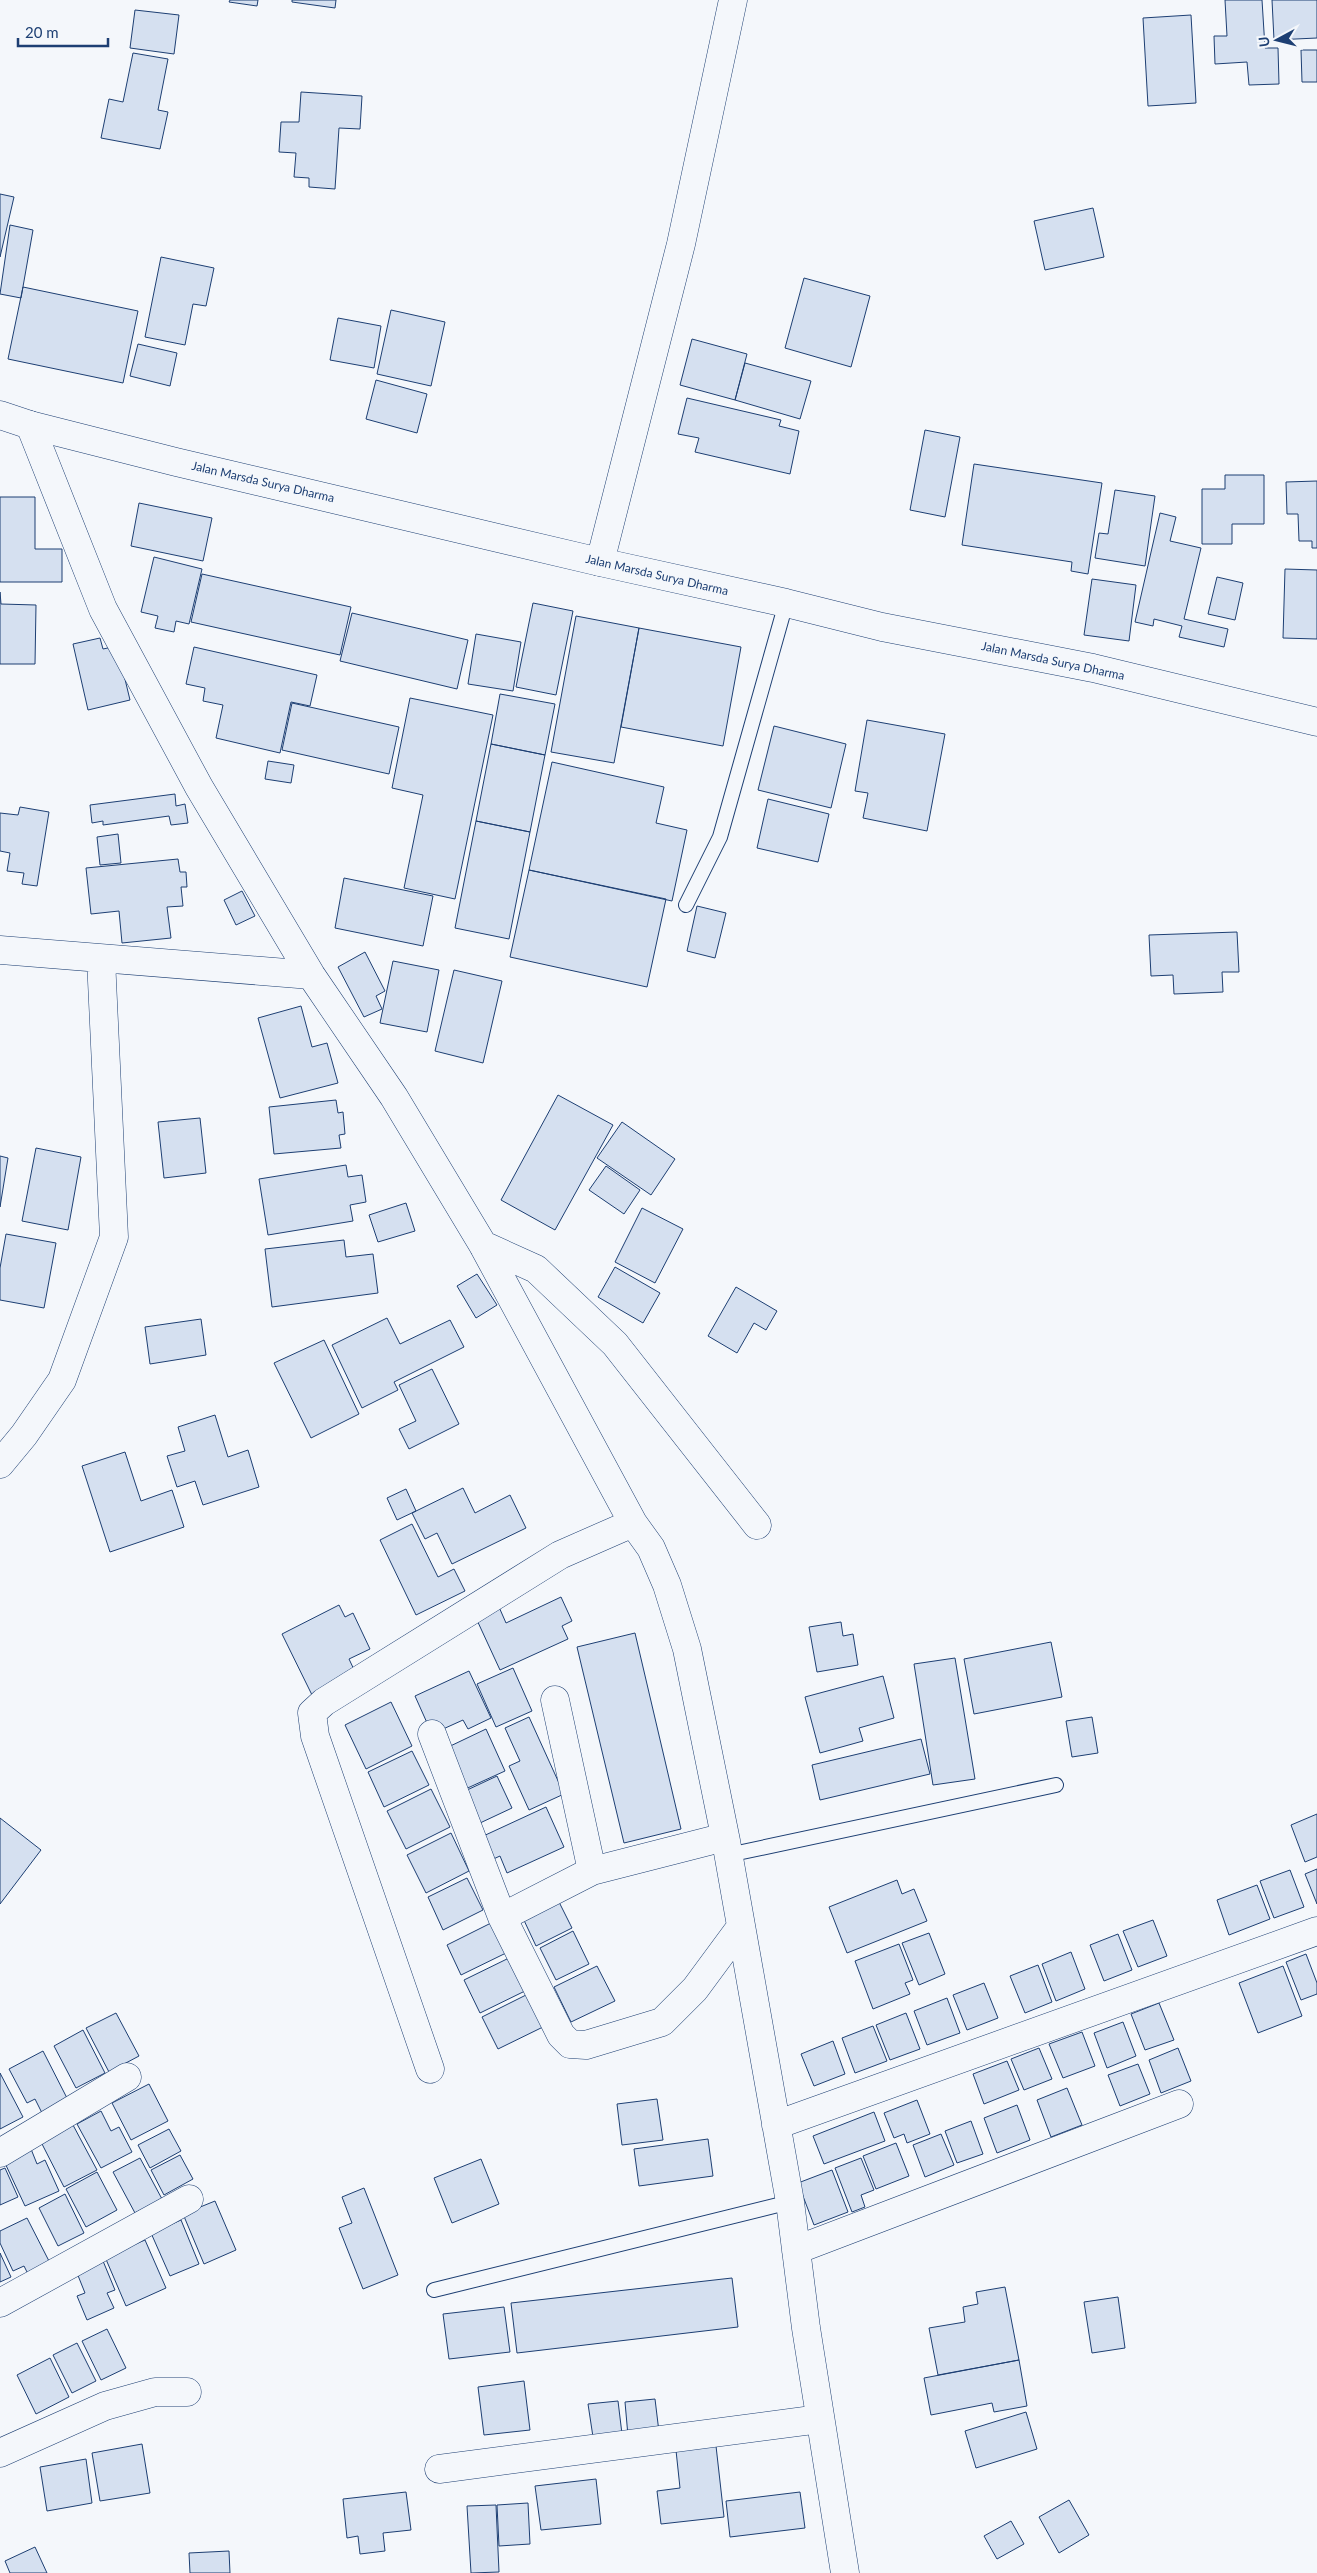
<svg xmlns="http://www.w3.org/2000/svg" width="1317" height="2573" font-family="Lato,sans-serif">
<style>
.building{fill:#d5e0f0;stroke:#1d3f73}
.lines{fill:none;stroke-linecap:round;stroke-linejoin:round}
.service-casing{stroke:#1d3f73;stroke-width:16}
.minor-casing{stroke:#1d3f73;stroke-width:29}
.trunk-casing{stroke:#1d3f73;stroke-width:29}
.service{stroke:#f4f7fb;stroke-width:14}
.minor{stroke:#f4f7fb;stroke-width:28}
.trunk{stroke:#f4f7fb;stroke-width:28}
.labels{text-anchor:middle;stroke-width:4;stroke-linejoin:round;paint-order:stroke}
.street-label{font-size:12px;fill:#1d3f73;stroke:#f4f7fb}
</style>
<rect width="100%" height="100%" fill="#f4f7fb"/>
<path class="building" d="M 230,0 L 258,0 L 257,6 L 229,2 Z
M 292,0 L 336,0 L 335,8 L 292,2 Z
M 1225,0 L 1262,0 L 1265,48 L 1278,48 L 1279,84 L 1249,85 L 1247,62 L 1215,64 L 1214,36 L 1227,36 Z
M 1272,0 L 1317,0 L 1317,38 L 1274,40 Z
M 135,10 L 179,15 L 174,54 L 130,48 Z
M 1191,15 L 1196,103 L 1148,106 L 1143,18 Z
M 1301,50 L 1317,50 L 1317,82 L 1302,82 Z
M 133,53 L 168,59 L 158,110 L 168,112 L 160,149 L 101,138 L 109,99 L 123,102 Z
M 301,92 L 362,96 L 360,129 L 339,128 L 335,189 L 309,187 L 309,178 L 294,177 L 296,153 L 279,152 L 281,122 L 299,122 Z
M 0,194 L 14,197 L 0,257 Z
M 1093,208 L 1104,257 L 1045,270 L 1034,221 Z
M 10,225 L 33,230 L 21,298 L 0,294 Z
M 161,257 L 214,268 L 206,306 L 193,304 L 185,345 L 145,337 Z
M 804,278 L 870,296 L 851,367 L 785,348 Z
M 23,287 L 138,311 L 123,383 L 8,359 Z
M 391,310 L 445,322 L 431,386 L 377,374 Z
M 338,318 L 381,326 L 374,368 L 330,360 Z
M 692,339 L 747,354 L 735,400 L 680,385 Z
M 138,344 L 177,353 L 170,386 L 130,376 Z
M 745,363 L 811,381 L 800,419 L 735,400 Z
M 376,380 L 427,394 L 417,433 L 366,419 Z
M 687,398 L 781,420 L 779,426 L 799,431 L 790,474 L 695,452 L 699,438 L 678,434 Z
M 925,430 L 960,437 L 945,517 L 910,510 Z
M 974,464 L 1102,483 L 1088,574 L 1071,571 L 1072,562 L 962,545 Z
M 1225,475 L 1264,475 L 1264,524 L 1232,524 L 1232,544 L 1202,544 L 1202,489 L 1225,489 Z
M 1317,481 L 1317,548 L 1312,548 L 1312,541 L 1299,541 L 1298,514 L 1287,514 L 1286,482 Z
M 1115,490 L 1155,496 L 1145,566 L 1095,558 L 1099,533 L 1108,534 Z
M 0,497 L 35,497 L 35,549 L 62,549 L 62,582 L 0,582 Z
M 139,503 L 212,518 L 203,561 L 131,546 Z
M 1160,513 L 1176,517 L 1170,541 L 1201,548 L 1184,619 L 1228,629 L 1224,647 L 1179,637 L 1182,626 L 1154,619 L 1153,626 L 1135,622 Z
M 154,557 L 202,569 L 189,624 L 176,621 L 174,632 L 155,628 L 158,616 L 141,612 Z
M 1285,569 L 1317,570 L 1317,639 L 1283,638 Z
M 202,574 L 351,607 L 340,655 L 191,622 Z
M 1217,577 L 1243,583 L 1235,620 L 1208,614 Z
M 1092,579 L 1136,585 L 1129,641 L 1084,635 Z
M 0,592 L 1,604 L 36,605 L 35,664 L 0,664 Z
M 533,603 L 573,611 L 556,695 L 516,687 Z
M 352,613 L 468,640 L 457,689 L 340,661 Z
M 576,616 L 639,628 L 614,763 L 551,752 Z
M 639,628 L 741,647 L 723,746 L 621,727 Z
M 476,634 L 521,642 L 513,691 L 468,684 Z
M 100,638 L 103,649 L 117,646 L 130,700 L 88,710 L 73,644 Z
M 194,647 L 317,675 L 310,706 L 291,702 L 280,753 L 216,738 L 223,705 L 203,701 L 205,688 L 186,684 Z
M 500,694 L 555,704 L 545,755 L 491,744 Z
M 410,698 L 493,715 L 455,899 L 404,888 L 423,795 L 392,788 Z
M 292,703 L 399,727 L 389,774 L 282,750 Z
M 867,720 L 945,734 L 927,831 L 863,818 L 868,793 L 855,791 Z
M 774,726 L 846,744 L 831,808 L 758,790 Z
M 491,744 L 545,755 L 530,832 L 476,821 Z
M 268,761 L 294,765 L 291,783 L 265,779 Z
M 552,762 L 664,787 L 656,823 L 687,830 L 672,901 L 529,870 Z
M 175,794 L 176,806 L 185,804 L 188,823 L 171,825 L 169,816 L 103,825 L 103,821 L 92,823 L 90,805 Z
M 768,799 L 829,814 L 818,862 L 757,848 Z
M 20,807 L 49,812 L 37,886 L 22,884 L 24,873 L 7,871 L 10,853 L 0,851 L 0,813 L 18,815 Z
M 476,821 L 530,832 L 509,939 L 455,928 Z
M 118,834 L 121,863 L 100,865 L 97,837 Z
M 178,859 L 180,872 L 186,872 L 187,887 L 181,887 L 183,906 L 167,907 L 171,938 L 122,943 L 119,911 L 91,914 L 86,868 Z
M 529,870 L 666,899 L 647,987 L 510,957 Z
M 344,878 L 433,896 L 423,946 L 335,928 Z
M 242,891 L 255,916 L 236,925 L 224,900 Z
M 697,906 L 726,913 L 715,958 L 687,951 Z
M 1237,932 L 1239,972 L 1222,972 L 1223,992 L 1174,994 L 1173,975 L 1151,976 L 1149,935 Z
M 365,952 L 385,991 L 376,996 L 382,1009 L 364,1017 L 338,967 Z
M 393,961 L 439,970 L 427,1032 L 380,1023 Z
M 454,970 L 502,981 L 483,1063 L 435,1051 Z
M 301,1006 L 312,1047 L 327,1043 L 338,1083 L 280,1098 L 258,1018 Z
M 558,1095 L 613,1125 L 555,1230 L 501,1200 Z
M 336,1100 L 338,1113 L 343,1112 L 345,1134 L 339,1135 L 341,1148 L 274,1154 L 269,1107 Z
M 200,1118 L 206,1173 L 164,1178 L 158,1122 Z
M 622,1122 L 675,1159 L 651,1195 L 597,1158 Z
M 36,1148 L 81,1157 L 68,1230 L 22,1221 Z
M 0,1156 L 8,1158 L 0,1207 Z
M 346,1165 L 348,1177 L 362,1175 L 366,1202 L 350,1205 L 353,1221 L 268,1235 L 259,1179 Z
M 606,1166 L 640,1190 L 624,1214 L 589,1190 Z
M 406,1203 L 415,1231 L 378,1242 L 369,1215 Z
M 642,1208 L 683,1229 L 655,1283 L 615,1262 Z
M 6,1234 L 56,1243 L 44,1308 L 0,1300 L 0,1268 Z
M 344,1240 L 346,1257 L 373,1254 L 378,1293 L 272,1307 L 265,1249 Z
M 615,1267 L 660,1293 L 643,1323 L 598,1297 Z
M 477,1274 L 497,1305 L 476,1318 L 457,1286 Z
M 736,1287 L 777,1311 L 766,1330 L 754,1323 L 737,1353 L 708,1336 Z
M 387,1318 L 400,1344 L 450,1320 L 464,1347 L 394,1382 L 398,1390 L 362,1408 L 332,1345 Z
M 201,1319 L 206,1355 L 150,1364 L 145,1327 Z
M 324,1340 L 359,1414 L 311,1438 L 274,1363 Z
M 432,1369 L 459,1424 L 409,1449 L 399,1429 L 416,1421 L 399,1385 Z
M 215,1415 L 228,1457 L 248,1450 L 259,1487 L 203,1505 L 195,1481 L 177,1487 L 167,1456 L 185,1451 L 178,1427 Z
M 125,1452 L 141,1501 L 172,1490 L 184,1527 L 110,1552 L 82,1466 Z
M 463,1488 L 475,1513 L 510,1495 L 526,1528 L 452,1564 L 437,1533 L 425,1539 L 412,1513 Z
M 406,1489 L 416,1511 L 397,1520 L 387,1498 Z
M 412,1524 L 438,1577 L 454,1569 L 465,1591 L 416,1615 L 380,1540 Z
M 561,1597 L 572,1621 L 562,1626 L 568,1639 L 500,1670 L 476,1618 L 499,1607 L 506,1623 Z
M 339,1605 L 345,1617 L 353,1613 L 370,1649 L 349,1659 L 357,1676 L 313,1697 L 282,1634 Z
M 841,1622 L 843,1636 L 853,1634 L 858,1665 L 817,1672 L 809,1627 Z
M 635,1633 L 681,1829 L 624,1843 L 577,1647 Z
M 1051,1642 L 1062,1697 L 974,1714 L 964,1659 Z
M 955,1658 L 975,1779 L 933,1785 L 914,1664 Z
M 513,1668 L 532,1711 L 496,1727 L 477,1684 Z
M 469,1671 L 491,1718 L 468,1729 L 463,1720 L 432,1734 L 415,1696 Z
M 883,1676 L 894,1718 L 859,1728 L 863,1741 L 820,1753 L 805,1697 Z
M 391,1702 L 412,1746 L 366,1769 L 345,1725 Z
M 529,1717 L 564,1794 L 529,1810 L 509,1766 L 520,1761 L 505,1728 Z
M 1092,1717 L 1098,1753 L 1072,1757 L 1066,1721 Z
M 486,1729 L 505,1771 L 461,1791 L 442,1750 Z
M 921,1739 L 930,1774 L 820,1800 L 812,1765 Z
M 412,1751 L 429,1785 L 384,1807 L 368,1772 Z
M 497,1776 L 512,1808 L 480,1823 L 465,1791 Z
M 431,1789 L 450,1827 L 406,1849 L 387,1811 Z
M 546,1807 L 564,1847 L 507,1873 L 500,1856 L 489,1861 L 479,1838 Z
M 1317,1814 L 1317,1857 L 1305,1862 L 1291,1825 Z
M 0,1818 L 41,1850 L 0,1904 Z
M 451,1833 L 469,1871 L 426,1893 L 407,1855 Z
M 1317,1869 L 1317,1904 L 1305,1874 Z
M 1290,1870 L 1304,1907 L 1274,1918 L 1260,1881 Z
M 467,1878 L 483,1910 L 443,1930 L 428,1897 Z
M 897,1880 L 902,1894 L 914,1889 L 927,1921 L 847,1953 L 829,1907 Z
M 1257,1885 L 1270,1919 L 1229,1935 L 1217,1900 Z
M 557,1898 L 572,1928 L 536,1946 L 522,1916 Z
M 1153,1920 L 1167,1956 L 1138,1967 L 1123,1931 Z
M 491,1923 L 506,1953 L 461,1975 L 447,1945 Z
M 573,1931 L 589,1964 L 556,1980 L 540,1948 Z
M 929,1933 L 945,1974 L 919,1985 L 902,1943 Z
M 1118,1934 L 1132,1970 L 1104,1981 L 1090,1945 Z
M 899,1944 L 913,1980 L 905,1983 L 910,1994 L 873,2009 L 855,1961 Z
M 1071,1952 L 1085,1989 L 1056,2001 L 1042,1964 Z
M 1306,1954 L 1317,1983 L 1317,1994 L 1301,2000 L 1286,1962 Z
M 511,1957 L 527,1990 L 480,2013 L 464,1980 Z
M 1038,1965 L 1052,2002 L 1025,2013 L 1010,1976 Z
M 597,1966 L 615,2001 L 571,2022 L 554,1987 Z
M 1283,1966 L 1302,2016 L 1258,2033 L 1239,1983 Z
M 984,1983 L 998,2018 L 967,2030 L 953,1995 Z
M 530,1993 L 545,2026 L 498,2049 L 482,2017 Z
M 947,1998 L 960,2033 L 927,2045 L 914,2011 Z
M 1159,2003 L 1174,2040 L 1145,2050 L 1131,2014 Z
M 116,2013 L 139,2056 L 109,2072 L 86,2028 Z
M 906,2013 L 920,2049 L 890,2060 L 876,2025 Z
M 1123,2022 L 1136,2056 L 1107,2068 L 1094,2033 Z
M 873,2026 L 887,2061 L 855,2073 L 842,2038 Z
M 83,2030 L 105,2073 L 76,2088 L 54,2046 Z
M 1082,2032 L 1095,2066 L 1063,2078 L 1049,2044 Z
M 833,2041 L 845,2074 L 814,2086 L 801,2054 Z
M 1039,2048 L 1052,2079 L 1024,2090 L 1011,2059 Z
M 1178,2048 L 1191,2081 L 1161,2093 L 1149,2060 Z
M 43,2051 L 69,2102 L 43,2115 L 35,2099 L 27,2103 L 9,2069 Z
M 1007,2061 L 1019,2090 L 984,2104 L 973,2074 Z
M 1138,2064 L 1150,2094 L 1120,2106 L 1108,2075 Z
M 0,2073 L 23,2117 L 0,2129 Z
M 149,2084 L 168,2121 L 131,2140 L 112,2103 Z
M 1067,2088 L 1082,2125 L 1051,2137 L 1037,2100 Z
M 657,2099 L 663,2140 L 622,2145 L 617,2104 Z
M 917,2100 L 930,2134 L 907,2143 L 904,2134 L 894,2138 L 884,2113 Z
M 1017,2105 L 1030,2140 L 997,2153 L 984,2118 Z
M 101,2111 L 111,2131 L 119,2127 L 132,2152 L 101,2168 L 77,2124 Z
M 874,2112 L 885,2141 L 824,2164 L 813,2136 Z
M 971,2121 L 983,2154 L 957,2163 L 945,2131 Z
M 73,2125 L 97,2170 L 64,2187 L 41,2142 Z
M 169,2129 L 181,2151 L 150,2168 L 138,2145 Z
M 941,2134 L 954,2165 L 925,2177 L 913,2145 Z
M 708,2139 L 713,2176 L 639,2186 L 634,2149 Z
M 896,2143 L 909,2176 L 876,2189 L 863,2156 Z
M 31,2149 L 37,2164 L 45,2160 L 59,2191 L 25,2206 L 4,2161 Z
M 180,2155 L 193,2179 L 164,2195 L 151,2170 Z
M 140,2158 L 162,2199 L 135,2213 L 113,2172 Z
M 861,2158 L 874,2190 L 861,2195 L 865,2207 L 852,2212 L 835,2168 Z
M 481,2159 L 499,2204 L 452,2223 L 434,2178 Z
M 5,2168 L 18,2197 L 0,2205 L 0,2170 Z
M 832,2170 L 848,2212 L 814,2225 L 798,2183 Z
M 97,2172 L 117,2210 L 86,2227 L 66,2189 Z
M 364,2188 L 398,2275 L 363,2289 L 339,2228 L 352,2223 L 342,2197 Z
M 65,2194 L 84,2233 L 58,2246 L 39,2208 Z
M 215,2201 L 236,2250 L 204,2264 L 183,2214 Z
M 27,2218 L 50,2263 L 28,2274 L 24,2266 L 13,2271 L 0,2243 L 0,2231 Z
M 181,2220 L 199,2264 L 170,2276 L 151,2233 Z
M 145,2240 L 166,2288 L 126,2306 L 105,2257 Z
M 0,2253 L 11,2277 L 0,2282 Z
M 103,2261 L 115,2290 L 107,2293 L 114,2308 L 87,2320 L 77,2296 L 85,2293 L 77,2273 Z
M 732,2278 L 738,2327 L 517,2353 L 511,2303 Z
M 1005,2287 L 1019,2360 L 938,2375 L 929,2328 L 965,2322 L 963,2307 L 978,2304 L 976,2292 Z
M 1118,2297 L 1125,2348 L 1092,2353 L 1084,2302 Z
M 504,2307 L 510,2352 L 449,2359 L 443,2314 Z
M 107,2329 L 126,2368 L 101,2380 L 82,2341 Z
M 77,2343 L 96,2381 L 72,2393 L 53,2355 Z
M 50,2358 L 69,2397 L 36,2414 L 17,2375 Z
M 1019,2360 L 1027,2406 L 994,2412 L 992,2403 L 931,2415 L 924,2378 Z
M 524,2381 L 530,2430 L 484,2435 L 478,2387 Z
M 655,2399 L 659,2432 L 628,2436 L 625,2402 Z
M 618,2401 L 622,2434 L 593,2437 L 588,2404 Z
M 1026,2412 L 1037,2449 L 976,2468 L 965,2431 Z
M 715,2437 L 724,2517 L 661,2524 L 657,2491 L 680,2488 L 675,2441 Z
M 142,2444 L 150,2493 L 100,2501 L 92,2453 Z
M 86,2459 L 92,2503 L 47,2511 L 40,2467 Z
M 596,2479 L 601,2524 L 541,2530 L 535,2486 Z
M 406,2492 L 411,2530 L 383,2533 L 385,2551 L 360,2554 L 358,2536 L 347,2538 L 343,2499 Z
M 800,2492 L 805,2528 L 730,2537 L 726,2501 Z
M 1069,2500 L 1089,2535 L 1059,2553 L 1039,2517 Z
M 528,2503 L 530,2544 L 499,2546 L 497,2505 Z
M 496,2505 L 499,2572 L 471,2573 L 467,2506 Z
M 1011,2521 L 1024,2544 L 997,2559 L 984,2536 Z
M 35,2547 L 47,2573 L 10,2573 L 5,2561 Z
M 229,2551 L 230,2573 L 190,2573 L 189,2553 Z"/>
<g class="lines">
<defs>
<path id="service" d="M 686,905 L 720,837 L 786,603
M 728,1855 L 1056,1785
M 434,2290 L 790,2202"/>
<path id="minor" d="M 30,425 L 103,609 L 199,787 L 311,975 L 394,1097 L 483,1245 L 633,1523 L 651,1548 L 667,1585 L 687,1649 L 726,1841 L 790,2202 L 806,2328 L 845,2573
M 600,562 L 681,244 L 733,0
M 0,950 L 311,975
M 483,1245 L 536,1269 L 615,1344 L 757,1525
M 0,1464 L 24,1435 L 62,1380 L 114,1237 L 101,959
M 555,1700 L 592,1871
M 432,1734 L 502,1917 L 561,2035 L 570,2044 L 586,2045 L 662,2022 L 695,1989 L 740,1928
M 502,1917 L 592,1871 L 725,1837
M 430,2069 L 315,1736 L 312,1713 L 324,1702 L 560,1555 L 633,1523
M 776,2125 L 1317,1931
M 0,2153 L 127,2077
M 796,2250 L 1179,2104
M 0,2303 L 189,2199
M 0,2453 L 105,2406 L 155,2392 L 187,2392
M 439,2469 L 820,2419"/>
<path id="trunk" d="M 0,415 L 30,425 L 176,462 L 600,562 L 786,603 L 882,627 L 1093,668 L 1317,722"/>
</defs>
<use href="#service" class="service-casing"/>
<use href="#minor" class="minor-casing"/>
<use href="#trunk" class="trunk-casing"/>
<use href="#service" class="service"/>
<use href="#minor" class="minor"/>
<use href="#trunk" class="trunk"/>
</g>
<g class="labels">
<g class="street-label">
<text transform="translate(263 482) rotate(13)" y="4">Jalan Marsda Surya Dharma</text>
<text transform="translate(657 575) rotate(13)" y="4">Jalan Marsda Surya Dharma</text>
<text transform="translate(1053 661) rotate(12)" y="4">Jalan Marsda Surya Dharma</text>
</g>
</g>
<g transform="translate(1277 40) rotate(263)" stroke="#f4f7fb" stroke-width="4" paint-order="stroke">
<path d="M0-4L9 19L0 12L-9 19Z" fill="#1d3f73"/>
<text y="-8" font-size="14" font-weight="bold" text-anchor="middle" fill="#1d3f73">U</text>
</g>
<path d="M18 38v8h90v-8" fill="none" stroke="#1d3f73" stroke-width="2.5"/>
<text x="25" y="38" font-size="15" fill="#1d3f73" stroke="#f4f7fb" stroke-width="4" paint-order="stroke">20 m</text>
</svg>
